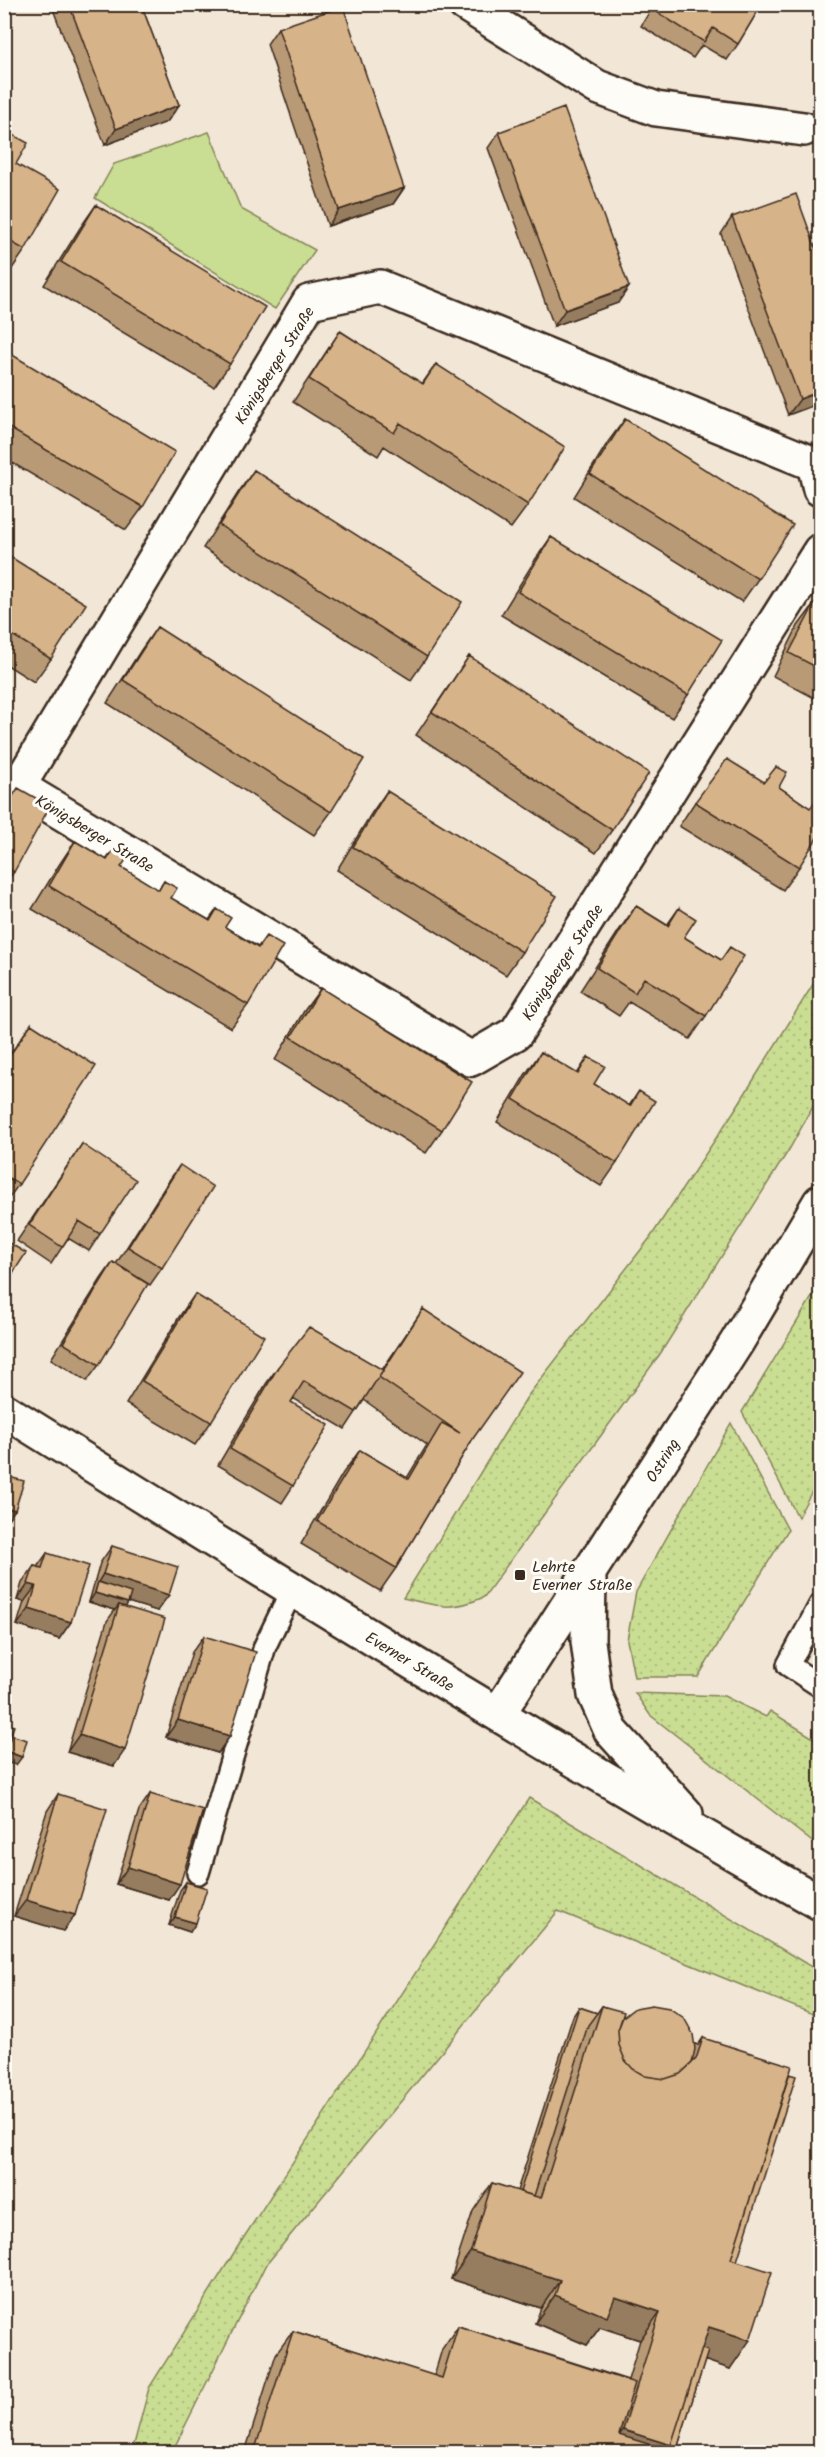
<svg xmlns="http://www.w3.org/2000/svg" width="825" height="2457" font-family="Kalam,sans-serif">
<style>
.grass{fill:url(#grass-dots);stroke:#828458;stroke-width:1.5}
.park{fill:#cade93;stroke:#828458;stroke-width:1.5}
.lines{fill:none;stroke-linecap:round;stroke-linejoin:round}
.lane-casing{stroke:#3b2a1e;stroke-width:26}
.street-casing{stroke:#3b2a1e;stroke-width:38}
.secondary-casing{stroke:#3b2a1e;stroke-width:38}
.lane{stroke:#fdfcf7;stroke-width:21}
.street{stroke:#fdfcf7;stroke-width:33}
.secondary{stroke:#fdfcf7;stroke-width:33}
.wall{fill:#b99a76;stroke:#3b2a1e;stroke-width:1.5}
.shaded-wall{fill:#967d60;stroke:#3b2a1e;stroke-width:1.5}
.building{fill:#d7b389;stroke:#3b2a1e;stroke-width:1.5}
.poi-dot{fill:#3b2a1e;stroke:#fdfcf7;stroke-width:2}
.labels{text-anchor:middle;stroke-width:6;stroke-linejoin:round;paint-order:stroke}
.street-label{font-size:16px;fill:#3b2a1e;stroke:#fdfcf7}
.poi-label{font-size:16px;fill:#3b2a1e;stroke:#fdfcf7;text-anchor:start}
</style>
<defs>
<pattern id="grass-dots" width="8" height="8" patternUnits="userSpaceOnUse" patternTransform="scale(1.5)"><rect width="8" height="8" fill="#cade93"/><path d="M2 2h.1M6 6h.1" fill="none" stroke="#aebf7e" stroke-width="1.8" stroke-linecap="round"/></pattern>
</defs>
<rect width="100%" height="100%" fill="#f2e6d6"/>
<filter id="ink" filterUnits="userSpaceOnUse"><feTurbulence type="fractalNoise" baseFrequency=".0167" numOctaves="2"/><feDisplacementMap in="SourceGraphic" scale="12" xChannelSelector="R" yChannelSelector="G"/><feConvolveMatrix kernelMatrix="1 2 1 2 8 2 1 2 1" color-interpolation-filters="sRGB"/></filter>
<g filter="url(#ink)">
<path class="grass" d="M 820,973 L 820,1094 L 790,1148 L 660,1354 L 484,1597 C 451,1612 437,1606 403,1598 L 527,1397 L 650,1238 L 736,1108 Z
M 820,1284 L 820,1464 L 814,1474 L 819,1478 L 798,1517 L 742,1412 Z
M 731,1423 L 788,1530 L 698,1677 L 634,1677 L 627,1640 L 636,1592 Z
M 635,1693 L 724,1696 L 766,1717 L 770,1711 L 820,1742 L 820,1848 L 650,1715 Z
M 529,1798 L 820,1972 L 820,2017 L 558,1911 L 265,2266 L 172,2452 L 132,2452 L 149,2388 L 237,2248 Z"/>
<path class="park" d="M 209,132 L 241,209 L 315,250 L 275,309 L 95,198 L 114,164 Z"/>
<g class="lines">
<defs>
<path id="lane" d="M 820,1605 L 788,1665 L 820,1686
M 198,1873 L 265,1646 L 292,1590"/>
<path id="street" d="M 465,4 L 597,87 L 656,109 L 804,129
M 4,778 L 471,1059 L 516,1033 L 820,551
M 18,787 L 309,302 L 380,287 L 814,464 L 820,489"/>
<path id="secondary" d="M 4,1410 C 274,1579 544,1746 820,1903
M 589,1575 L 588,1641 L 595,1695 L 611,1731 L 686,1814
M 498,1714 L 737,1342 L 820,1202"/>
</defs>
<use href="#lane" class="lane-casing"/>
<use href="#street" class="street-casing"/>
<use href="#secondary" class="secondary-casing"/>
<use href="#lane" class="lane"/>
<use href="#street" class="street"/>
<use href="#secondary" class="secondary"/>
</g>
<path class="wall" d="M 51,4 L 141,4 L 179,105 L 167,122 L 105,145 Z
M 654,4 L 762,4 L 738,44 L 727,60 L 702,45 L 693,58 L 641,26 Z
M 278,28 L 404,188 L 393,204 L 328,226 L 267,44 Z
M 4,130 L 16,164 L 25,250 L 9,273 L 4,271 Z
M 499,132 L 618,303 L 554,326 L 488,148 Z
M 96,205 L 230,364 L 214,387 L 44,285 L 80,228 Z
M 732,217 L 820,260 L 820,403 L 788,415 L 721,234 Z
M 340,331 L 422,384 L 436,364 L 528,505 L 511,528 L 384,446 L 378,456 L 293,402 Z
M 4,350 L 143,507 L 126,530 L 4,458 Z
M 625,419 L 758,579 L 742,602 L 574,497 L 608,442 Z
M 254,470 L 427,657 L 411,680 L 203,548 L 238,493 Z
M 551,537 L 688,695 L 672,718 L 501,615 L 535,560 Z
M 4,553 L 51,659 L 34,682 L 4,663 Z
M 815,603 L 820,606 L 820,701 L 773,676 L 798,626 Z
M 157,627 L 331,812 L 314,835 L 107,703 L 141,650 Z
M 469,656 L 612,830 L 596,853 L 416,735 Z
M 764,782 L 779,787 L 810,808 L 799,867 L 783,890 L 679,826 L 695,802 Z
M 387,791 L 522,952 L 506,975 L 337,870 L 371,814 Z
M 4,799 L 14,872 L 4,885 Z
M 75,841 L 106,860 L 114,849 L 121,867 L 158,890 L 164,881 L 171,898 L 209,920 L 217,909 L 225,927 L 258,947 L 266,936 L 248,1005 L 231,1028 L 32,909 L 59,865 Z
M 636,906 L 667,925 L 679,908 L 684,937 L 721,960 L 730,947 L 706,1016 L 690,1039 L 629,1002 L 619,1016 L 580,991 L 620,929 Z
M 321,988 L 442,1130 L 426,1153 L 275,1060 L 304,1011 Z
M 31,1024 L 19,1184 L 4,1205 L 4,1063 Z
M 541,1052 L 577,1074 L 588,1057 L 594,1084 L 629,1106 L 639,1091 L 617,1163 L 601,1186 L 497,1122 L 525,1075 Z
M 82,1144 L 100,1234 L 89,1251 L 68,1238 L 51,1264 L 17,1241 Z
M 180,1165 L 162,1268 L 150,1285 L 116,1264 L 168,1182 Z
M 113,1262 L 99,1365 L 87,1381 L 51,1359 L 101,1279 Z
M 195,1294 L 211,1422 L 195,1445 L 126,1404 L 179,1317 Z
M 423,1309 L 472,1440 L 396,1568 L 380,1591 L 301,1544 L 343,1473 L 360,1450 L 407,1478 L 427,1445 L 364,1400 L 345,1429 L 293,1398 L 291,1402 L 293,1486 L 282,1503 L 218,1465 L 266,1384 L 278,1367 L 382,1370 Z
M 112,1546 L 157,1611 L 128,1602 L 125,1607 L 114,1766 L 67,1752 L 107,1621 L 115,1610 L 89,1602 L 100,1563 Z
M 47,1553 L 71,1622 L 59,1639 L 17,1625 L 24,1602 L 17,1600 L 22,1583 L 34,1566 L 37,1567 Z
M 204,1636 L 230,1736 L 218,1753 L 166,1737 L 192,1652 Z
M 58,1794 L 75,1915 L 63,1931 L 14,1916 L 47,1811 Z
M 150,1794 L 169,1900 L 116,1884 L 139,1810 Z
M 186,1882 L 190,1932 L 169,1925 L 180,1890 Z
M 602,2006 L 623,2017 L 698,2045 L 703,2038 L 737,2261 L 730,2369 L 705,2360 L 676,2452 L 245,2452 L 276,2354 L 293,2331 L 434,2376 L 442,2349 L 458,2326 L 628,2380 L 640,2340 L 600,2327 L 587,2345 L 535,2323 L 541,2308 L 451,2279 L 473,2211 L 492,2183 L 517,2191 L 573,2016 L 579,2007 L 597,2013 Z"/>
<path class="shaded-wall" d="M 179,105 L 167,122 L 105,145 L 116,129 Z
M 404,188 L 393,204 L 328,226 L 339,210 Z
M 629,287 L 618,303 L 554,326 L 565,310 Z
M 820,391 L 820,403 L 788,415 L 800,399 Z
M 4,1507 L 15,1510 L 8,1519 L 4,1518 Z
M 103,1574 L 169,1595 L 157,1611 L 95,1592 L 98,1582 Z
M 28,1584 L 36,1586 L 24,1602 L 17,1600 Z
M 95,1593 L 128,1603 L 122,1612 L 119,1605 L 115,1610 L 89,1602 Z
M 29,1609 L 71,1622 L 59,1639 L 17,1625 Z
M 178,1720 L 230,1736 L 218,1753 L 166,1737 Z
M 79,1735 L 125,1750 L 114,1766 L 67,1752 Z
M 4,1751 L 22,1757 L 16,1765 L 4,1762 Z
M 128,1867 L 180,1884 L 169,1900 L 116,1884 Z
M 26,1900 L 75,1915 L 63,1931 L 14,1916 Z
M 175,1917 L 196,1923 L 190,1932 L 169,1925 Z
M 471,2251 L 560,2280 L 541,2308 L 451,2279 Z
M 555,2295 L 615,2297 L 660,2312 L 640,2340 L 600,2327 L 587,2345 L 535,2323 Z
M 709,2327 L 750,2340 L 730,2369 L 692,2356 Z
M 623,2430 L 671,2445 L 666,2452 L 607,2452 Z"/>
<path class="building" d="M 69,4 L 141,4 L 179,105 L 116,129 Z
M 655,4 L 762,4 L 738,44 L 713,28 L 704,42 L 652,9 Z
M 343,6 L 404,188 L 339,210 L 278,28 Z
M 564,108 L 629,287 L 565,310 L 499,132 Z
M 4,130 L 28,143 L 16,164 L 60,189 L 25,250 L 4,238 Z
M 796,194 L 820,260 L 820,391 L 800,399 L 732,217 Z
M 96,205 L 265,307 L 230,364 L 61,262 Z
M 340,331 L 423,384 L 436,364 L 565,447 L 528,505 L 400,423 L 394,433 L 309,379 Z
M 4,350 L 175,452 L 143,507 L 4,425 Z
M 625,419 L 793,525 L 758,579 L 590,474 Z
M 254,470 L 462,602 L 427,657 L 219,525 Z
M 551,537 L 722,640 L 688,695 L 518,592 Z
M 4,553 L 86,604 L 51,659 L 4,630 Z
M 815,603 L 820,606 L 820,669 L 789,653 Z
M 157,627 L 364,759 L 331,812 L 123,680 Z
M 469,656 L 649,773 L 612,830 L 432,712 Z
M 727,759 L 764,782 L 776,767 L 787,772 L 779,787 L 810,808 L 820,796 L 820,833 L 799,867 L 695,802 Z
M 18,788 L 50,806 L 14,872 L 4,866 L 4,799 L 9,802 Z
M 387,791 L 557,896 L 522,952 L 353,847 Z
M 75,841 L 107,860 L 114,849 L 128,857 L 121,867 L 159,890 L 164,881 L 177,888 L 171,898 L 210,921 L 217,909 L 231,918 L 225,927 L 258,948 L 266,936 L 283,946 L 248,1005 L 49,886 Z
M 636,906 L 668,926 L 679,908 L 696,919 L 684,937 L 721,960 L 730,947 L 744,956 L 706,1016 L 644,978 L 635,993 L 597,968 Z
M 321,988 L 472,1082 L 442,1130 L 291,1037 Z
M 31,1024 L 96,1066 L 19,1184 L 4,1175 L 4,1064 Z
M 541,1052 L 578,1074 L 588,1057 L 605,1066 L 594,1084 L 630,1106 L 639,1091 L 655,1101 L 617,1163 L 513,1099 Z
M 82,1144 L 136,1180 L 100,1234 L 79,1221 L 62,1247 L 29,1225 Z
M 180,1165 L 213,1187 L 162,1268 L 128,1247 Z
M 4,1240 L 26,1253 L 4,1287 Z
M 113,1262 L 148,1284 L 99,1365 L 63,1343 Z
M 195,1294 L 264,1336 L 211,1422 L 142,1381 Z
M 423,1309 L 520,1372 L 472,1440 L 396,1568 L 317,1521 L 360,1450 L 409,1479 L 442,1423 L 460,1433 L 379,1377 Z
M 309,1327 L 383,1370 L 356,1412 L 304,1381 L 291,1402 L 329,1425 L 293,1486 L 230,1449 L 278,1367 Z
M 9,1477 L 24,1481 L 15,1510 L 4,1507 L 7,1501 L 4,1499 L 4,1489 Z
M 112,1546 L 178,1567 L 169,1595 L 103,1574 Z
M 47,1553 L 89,1566 L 71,1622 L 29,1609 L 36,1586 L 28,1584 L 34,1566 L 42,1568 Z
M 98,1582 L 131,1593 L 128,1603 L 95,1593 Z
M 119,1605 L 165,1619 L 125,1750 L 79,1735 Z
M 204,1636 L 256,1652 L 230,1736 L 178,1720 Z
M 4,1723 L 14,1726 L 4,1754 Z
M 11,1735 L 27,1740 L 22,1757 L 6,1751 Z
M 58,1794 L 107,1809 L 75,1915 L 26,1900 Z
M 150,1794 L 203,1810 L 180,1884 L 128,1867 Z
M 186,1882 L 207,1888 L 196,1923 L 175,1917 Z
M 652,2005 L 669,2008 L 684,2018 L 693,2034 L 695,2049 L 692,2063 L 680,2074 L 665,2079 L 645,2076 L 633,2069 L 625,2060 L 619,2045 L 618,2030 L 623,2017 L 635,2008 Z
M 602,2006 L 624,2012 L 618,2030 L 619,2045 L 625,2060 L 633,2069 L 645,2076 L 665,2079 L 680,2074 L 696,2059 L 703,2038 L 792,2066 L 731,2259 L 772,2272 L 750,2340 L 709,2327 L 671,2445 L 623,2430 L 660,2312 L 615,2297 L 607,2317 L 555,2295 L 560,2280 L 471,2251 L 492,2183 L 541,2198 Z
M 579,2007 L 597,2013 L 588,2025 L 534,2196 L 520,2192 Z
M 789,2074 L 796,2076 L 737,2261 L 731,2259 Z
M 458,2326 L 635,2383 L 619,2435 L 674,2452 L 254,2452 L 293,2331 L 442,2378 Z
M 702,2349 L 708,2351 L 676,2452 L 674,2452 L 668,2450 L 671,2445 Z"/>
</g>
<rect class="poi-dot" x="514" y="1569" width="12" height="12" rx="3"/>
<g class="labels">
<g class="street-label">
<text transform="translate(274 365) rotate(-58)" y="6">Königsberger Straße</text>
<text transform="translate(95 833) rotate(31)" y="6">Königsberger Straße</text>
<text transform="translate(562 962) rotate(-57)" y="6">Königsberger Straße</text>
<text transform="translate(662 1460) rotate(-58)" y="6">Ostring</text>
<text transform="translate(410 1661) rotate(31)" y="6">Everner Straße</text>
</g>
<g class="poi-label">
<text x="532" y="1572">Lehrte<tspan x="532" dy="18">Everner Straße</tspan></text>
</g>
</g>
<rect width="825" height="2457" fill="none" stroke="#fdfcf7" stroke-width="24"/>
<rect x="12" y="12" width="801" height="2433" fill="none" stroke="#3b2a1e" stroke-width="2" filter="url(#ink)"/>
</svg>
